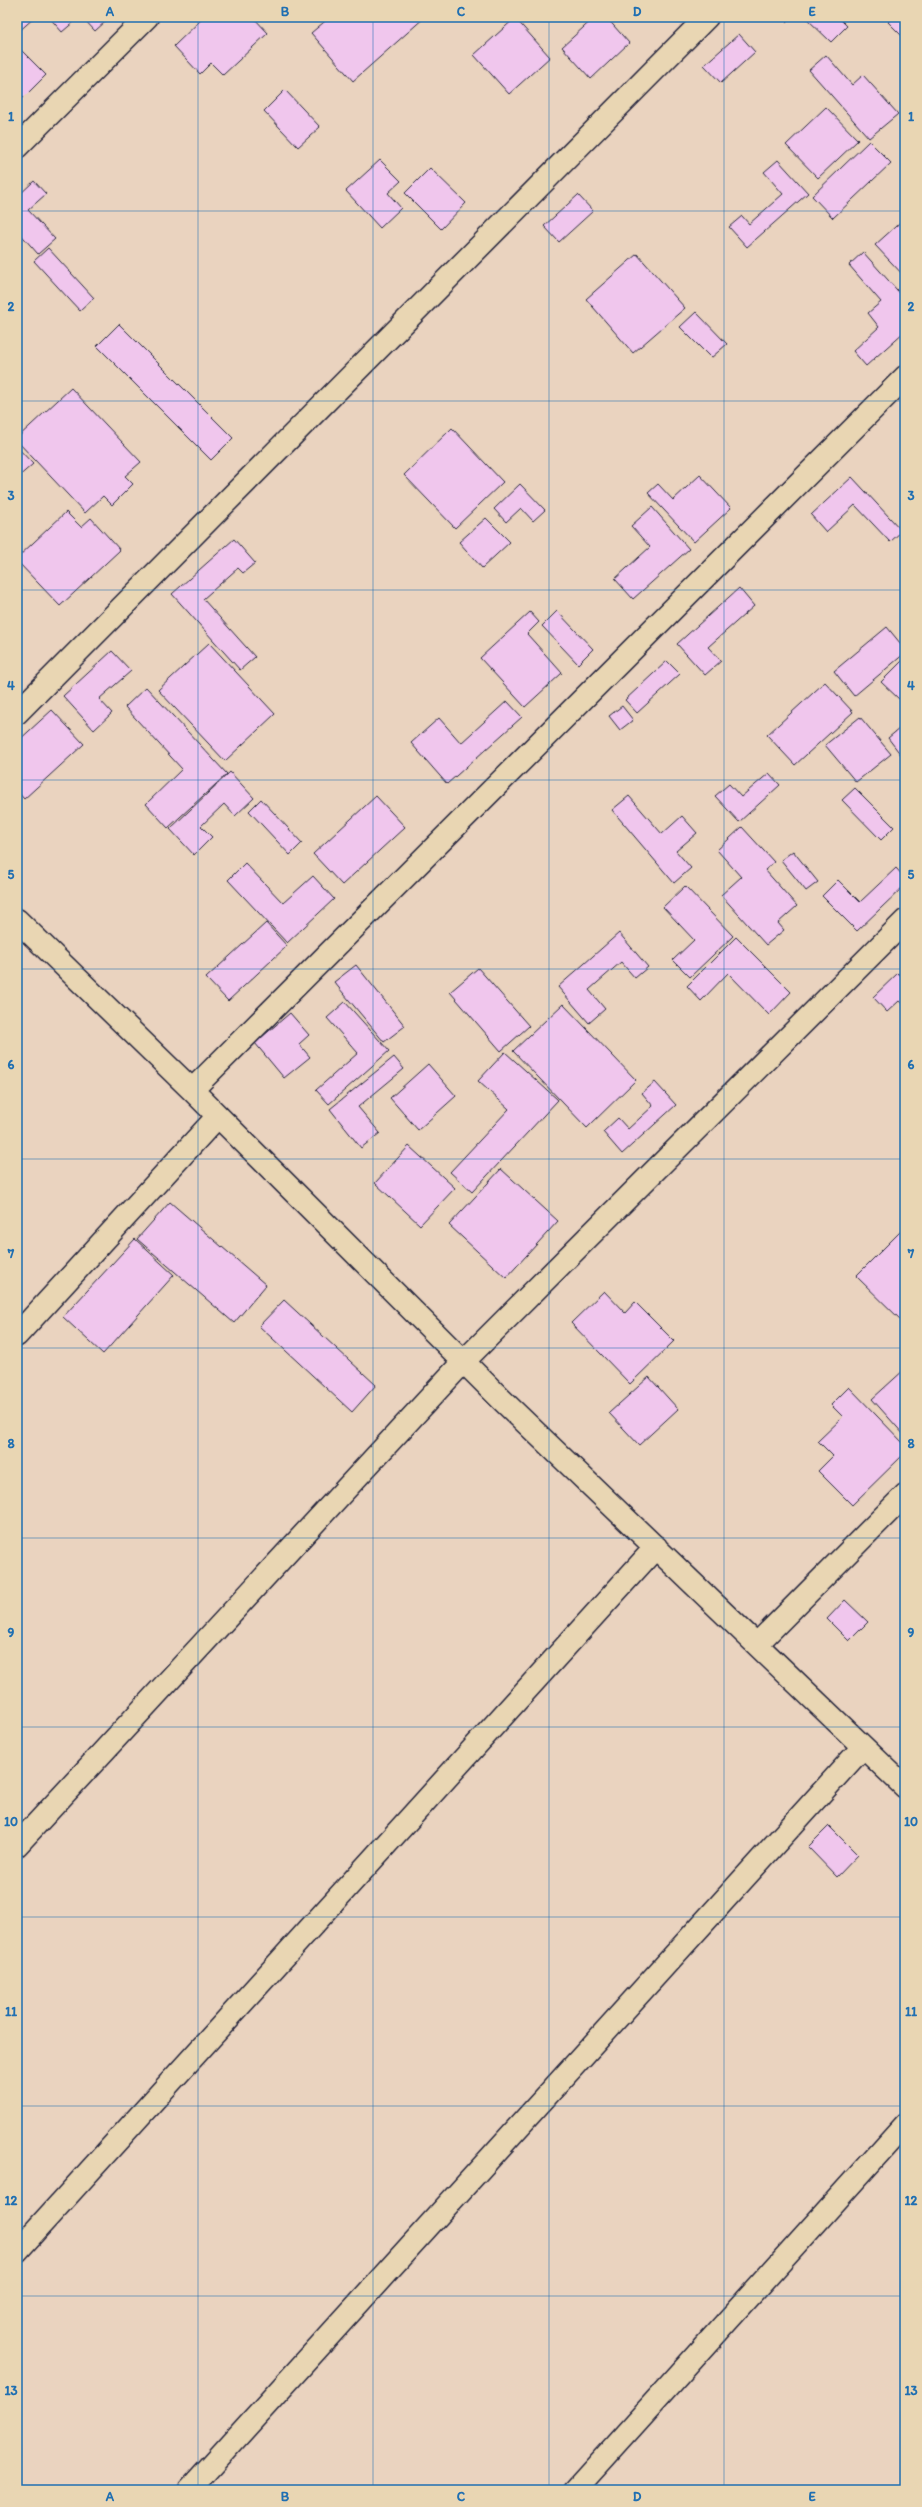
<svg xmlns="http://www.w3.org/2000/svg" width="922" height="2507" font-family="Itim,sans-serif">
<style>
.building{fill:#f0c6ed;stroke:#22223b}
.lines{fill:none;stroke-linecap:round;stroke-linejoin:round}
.minor-casing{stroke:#22223b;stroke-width:25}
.minor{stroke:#e9d6b3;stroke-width:22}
.grid{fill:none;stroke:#1f6fb2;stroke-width:1;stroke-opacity:0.55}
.neatline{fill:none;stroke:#1f6fb2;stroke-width:1.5}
.grid-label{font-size:13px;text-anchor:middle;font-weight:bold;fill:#1f6fb2}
</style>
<rect width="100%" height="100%" fill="#ead3bf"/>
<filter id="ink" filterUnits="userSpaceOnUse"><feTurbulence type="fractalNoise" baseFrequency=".025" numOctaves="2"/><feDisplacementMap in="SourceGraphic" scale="8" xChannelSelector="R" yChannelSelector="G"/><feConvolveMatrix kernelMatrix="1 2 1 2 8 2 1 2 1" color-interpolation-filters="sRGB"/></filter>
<g filter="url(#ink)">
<path class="building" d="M 17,17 L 35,17 L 17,33 Z
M 49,17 L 72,17 L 75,21 L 62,32 Z
M 82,17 L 102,17 L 106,21 L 95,31 Z
M 204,17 L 253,17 L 268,33 L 223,75 L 211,63 L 200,74 L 174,46 Z
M 330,17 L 425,17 L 353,81 L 311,33 Z
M 595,17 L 606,17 L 629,43 L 591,79 L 562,47 Z
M 781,17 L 791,17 L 786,22 Z
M 805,17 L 838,17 L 847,26 L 831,42 Z
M 893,17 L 905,17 L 905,39 L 888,22 Z
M 515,18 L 550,57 L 509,94 L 474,55 Z
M 739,34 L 755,52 L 721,83 L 704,65 Z
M 19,48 L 46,75 L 17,104 L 17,50 Z
M 826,55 L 852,85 L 863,75 L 898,114 L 869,138 L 809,70 Z
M 285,90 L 320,127 L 298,147 L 264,111 Z
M 826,107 L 858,140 L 818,178 L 786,145 Z
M 869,141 L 891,163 L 833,218 L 812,196 Z
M 380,160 L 401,181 L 388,193 L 401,208 L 380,228 L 346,191 Z
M 778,160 L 808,193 L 747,247 L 729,227 L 742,216 L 749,224 L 783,194 L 764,172 Z
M 430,168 L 466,203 L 441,229 L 405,193 Z
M 34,181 L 46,194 L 28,210 L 55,239 L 38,254 L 17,230 L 17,197 Z
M 578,195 L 593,211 L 559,242 L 544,226 Z
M 905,218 L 905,277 L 875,245 Z
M 48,248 L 94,298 L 80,311 L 34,261 Z
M 863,252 L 905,299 L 905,331 L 866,366 L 853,351 L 879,327 L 868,313 L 881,302 L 849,265 Z
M 637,254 L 685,308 L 633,353 L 586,299 Z
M 696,312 L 727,344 L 711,358 L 680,327 Z
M 119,324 L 233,438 L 211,460 L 97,346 Z
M 71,388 L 141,462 L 125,476 L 133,484 L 112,505 L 103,496 L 85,513 L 17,441 L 17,438 Z
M 452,428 L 503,482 L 455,528 L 404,475 Z
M 17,447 L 33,464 L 17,478 Z
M 700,475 L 731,508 L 694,542 L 648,493 L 658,484 L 673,500 Z
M 852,477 L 902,531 L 890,542 L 855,505 L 826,532 L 811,515 Z
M 520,484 L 545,510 L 533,521 L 521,508 L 506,522 L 494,509 Z
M 652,507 L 689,549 L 633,599 L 615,579 L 650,547 L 631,526 Z
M 66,512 L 81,527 L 91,518 L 120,550 L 60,606 L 17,561 L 17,558 Z
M 486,518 L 510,542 L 482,568 L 459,542 Z
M 234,539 L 255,563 L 243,573 L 238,568 L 203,599 L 255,657 L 240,670 L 172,594 Z
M 739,588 L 754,606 L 708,647 L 721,661 L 705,675 L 677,644 Z
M 557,611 L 593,649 L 578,664 L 542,626 Z
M 530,612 L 539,622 L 527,634 L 562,673 L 525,707 L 480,658 Z
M 887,627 L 905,649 L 905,653 L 854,696 L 834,671 Z
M 209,643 L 275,714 L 225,761 L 158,690 Z
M 112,651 L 131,671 L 99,699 L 112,713 L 94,730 L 63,696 Z
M 905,658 L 905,693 L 899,699 L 881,682 Z
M 667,661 L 680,674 L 637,713 L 625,700 Z
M 825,682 L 853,712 L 795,765 L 767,735 Z
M 146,687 L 227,774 L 168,828 L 146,804 L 182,769 L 125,707 Z
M 507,701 L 522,717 L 447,784 L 411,743 L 439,718 L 461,743 Z
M 622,706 L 633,720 L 620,730 L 609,716 Z
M 52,710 L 84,744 L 24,799 L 17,791 L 17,742 Z
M 860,717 L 891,754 L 856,782 L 825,745 Z
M 905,724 L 905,760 L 888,738 Z
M 230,772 L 254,798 L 235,816 L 224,804 L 201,826 L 212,837 L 194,855 L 170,829 Z
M 769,773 L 780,785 L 739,822 L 715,796 L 729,784 L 741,797 Z
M 855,788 L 894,827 L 881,840 L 842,800 Z
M 376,796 L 405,827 L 342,885 L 313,854 Z
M 629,796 L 662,834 L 682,816 L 697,833 L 676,851 L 691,868 L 674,883 L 612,810 Z
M 261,799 L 302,843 L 290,855 L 249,811 Z
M 742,827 L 774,862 L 765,870 L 797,906 L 778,923 L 784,930 L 766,945 L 721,895 L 741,877 L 717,850 Z
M 793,851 L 818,882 L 806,891 L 781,860 Z
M 245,863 L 283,903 L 313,876 L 334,899 L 287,943 L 228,880 Z
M 896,868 L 905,878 L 905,885 L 857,931 L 822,896 L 838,880 L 860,902 Z
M 685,886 L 733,936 L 690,977 L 673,960 L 694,940 L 663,907 Z
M 266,923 L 287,946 L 228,1001 L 206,978 Z
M 619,933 L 648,967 L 635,978 L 621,962 L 589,990 L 605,1009 L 589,1023 L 558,987 Z
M 736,937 L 791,992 L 769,1015 L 728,973 L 701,1001 L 687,986 Z
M 356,965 L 405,1026 L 384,1042 L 334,982 Z
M 478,968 L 529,1026 L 501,1051 L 450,992 Z
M 898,973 L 905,980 L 905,1006 L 899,1001 L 887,1012 L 873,997 Z
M 345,1002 L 389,1051 L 329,1104 L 316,1090 L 358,1053 L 327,1018 Z
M 563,1004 L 636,1080 L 587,1128 L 513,1051 Z
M 290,1013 L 309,1035 L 299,1044 L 310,1057 L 284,1078 L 255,1043 Z
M 505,1052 L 558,1100 L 472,1192 L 450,1172 L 509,1109 L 478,1081 Z
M 394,1057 L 404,1069 L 358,1107 L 380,1133 L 361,1148 L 330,1109 Z
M 428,1064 L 456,1096 L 418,1130 L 390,1098 Z
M 655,1082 L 676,1105 L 622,1154 L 603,1132 L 618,1118 L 628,1129 L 653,1106 L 642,1093 Z
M 409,1146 L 455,1188 L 420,1225 L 375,1183 Z
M 501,1169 L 558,1221 L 506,1278 L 449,1225 Z
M 170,1202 L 266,1285 L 234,1323 L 137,1239 Z
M 901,1231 L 905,1235 L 905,1324 L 856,1276 Z
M 135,1239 L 174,1275 L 103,1354 L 63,1317 Z
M 604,1291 L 625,1313 L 635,1302 L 674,1341 L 630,1384 L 571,1323 Z
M 284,1300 L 376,1385 L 352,1412 L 259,1326 Z
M 905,1369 L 905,1436 L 872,1399 Z
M 649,1377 L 678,1409 L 639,1445 L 609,1413 Z
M 849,1387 L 905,1445 L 905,1453 L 852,1505 L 818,1471 L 833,1456 L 818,1441 L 843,1417 L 831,1405 Z
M 845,1600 L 868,1622 L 849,1641 L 827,1619 Z
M 905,1660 L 905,1671 L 900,1665 Z
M 829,1826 L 858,1855 L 837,1877 L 808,1847 Z"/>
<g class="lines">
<defs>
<path id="minor" d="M 17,147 L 147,17
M 17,713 L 707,17
M 17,920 L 192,1090 L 502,1400 L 905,1787
M 192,1090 L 905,377
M 17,1335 L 218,1116
M 757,1644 L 905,1495
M 17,1845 L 464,1361 L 905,921
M 17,2251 L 656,1547
M 189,2490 L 863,1747
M 575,2490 L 905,2124"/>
</defs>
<use href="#minor" class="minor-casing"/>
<use href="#minor" class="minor"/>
</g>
</g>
<path class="grid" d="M 198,17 L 198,2490M 373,17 L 373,2490M 549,17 L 549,2490M 724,17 L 724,2490M 17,211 L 905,211M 17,401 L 905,401M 17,590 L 905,590M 17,780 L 905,780M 17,969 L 905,969M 17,1159 L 905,1159M 17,1348 L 905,1348M 17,1538 L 905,1538M 17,1727 L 905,1727M 17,1917 L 905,1917M 17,2106 L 905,2106M 17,2296 L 905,2296"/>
<rect width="922" height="2507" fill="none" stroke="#e9d6b3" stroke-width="44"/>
<rect x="22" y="22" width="878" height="2463" class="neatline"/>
<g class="grid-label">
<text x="110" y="16">A</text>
<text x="285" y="16">B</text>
<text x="461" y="16">C</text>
<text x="637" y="16">D</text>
<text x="812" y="16">E</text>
<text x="11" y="121">1</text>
<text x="911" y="121">1</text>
<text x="11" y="311">2</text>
<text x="911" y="311">2</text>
<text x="11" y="500">3</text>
<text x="911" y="500">3</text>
<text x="11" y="690">4</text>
<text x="911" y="690">4</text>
<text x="11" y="879">5</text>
<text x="911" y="879">5</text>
<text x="11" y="1069">6</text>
<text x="911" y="1069">6</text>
<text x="11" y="1258">7</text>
<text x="911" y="1258">7</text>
<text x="11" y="1448">8</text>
<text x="911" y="1448">8</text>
<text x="11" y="1637">9</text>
<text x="911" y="1637">9</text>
<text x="11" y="1826">10</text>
<text x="911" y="1826">10</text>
<text x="11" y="2016">11</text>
<text x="911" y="2016">11</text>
<text x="11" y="2205">12</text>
<text x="911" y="2205">12</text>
<text x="11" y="2395">13</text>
<text x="911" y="2395">13</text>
<text x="110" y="2501">A</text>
<text x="285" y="2501">B</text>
<text x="461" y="2501">C</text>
<text x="637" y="2501">D</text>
<text x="812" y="2501">E</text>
</g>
</svg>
